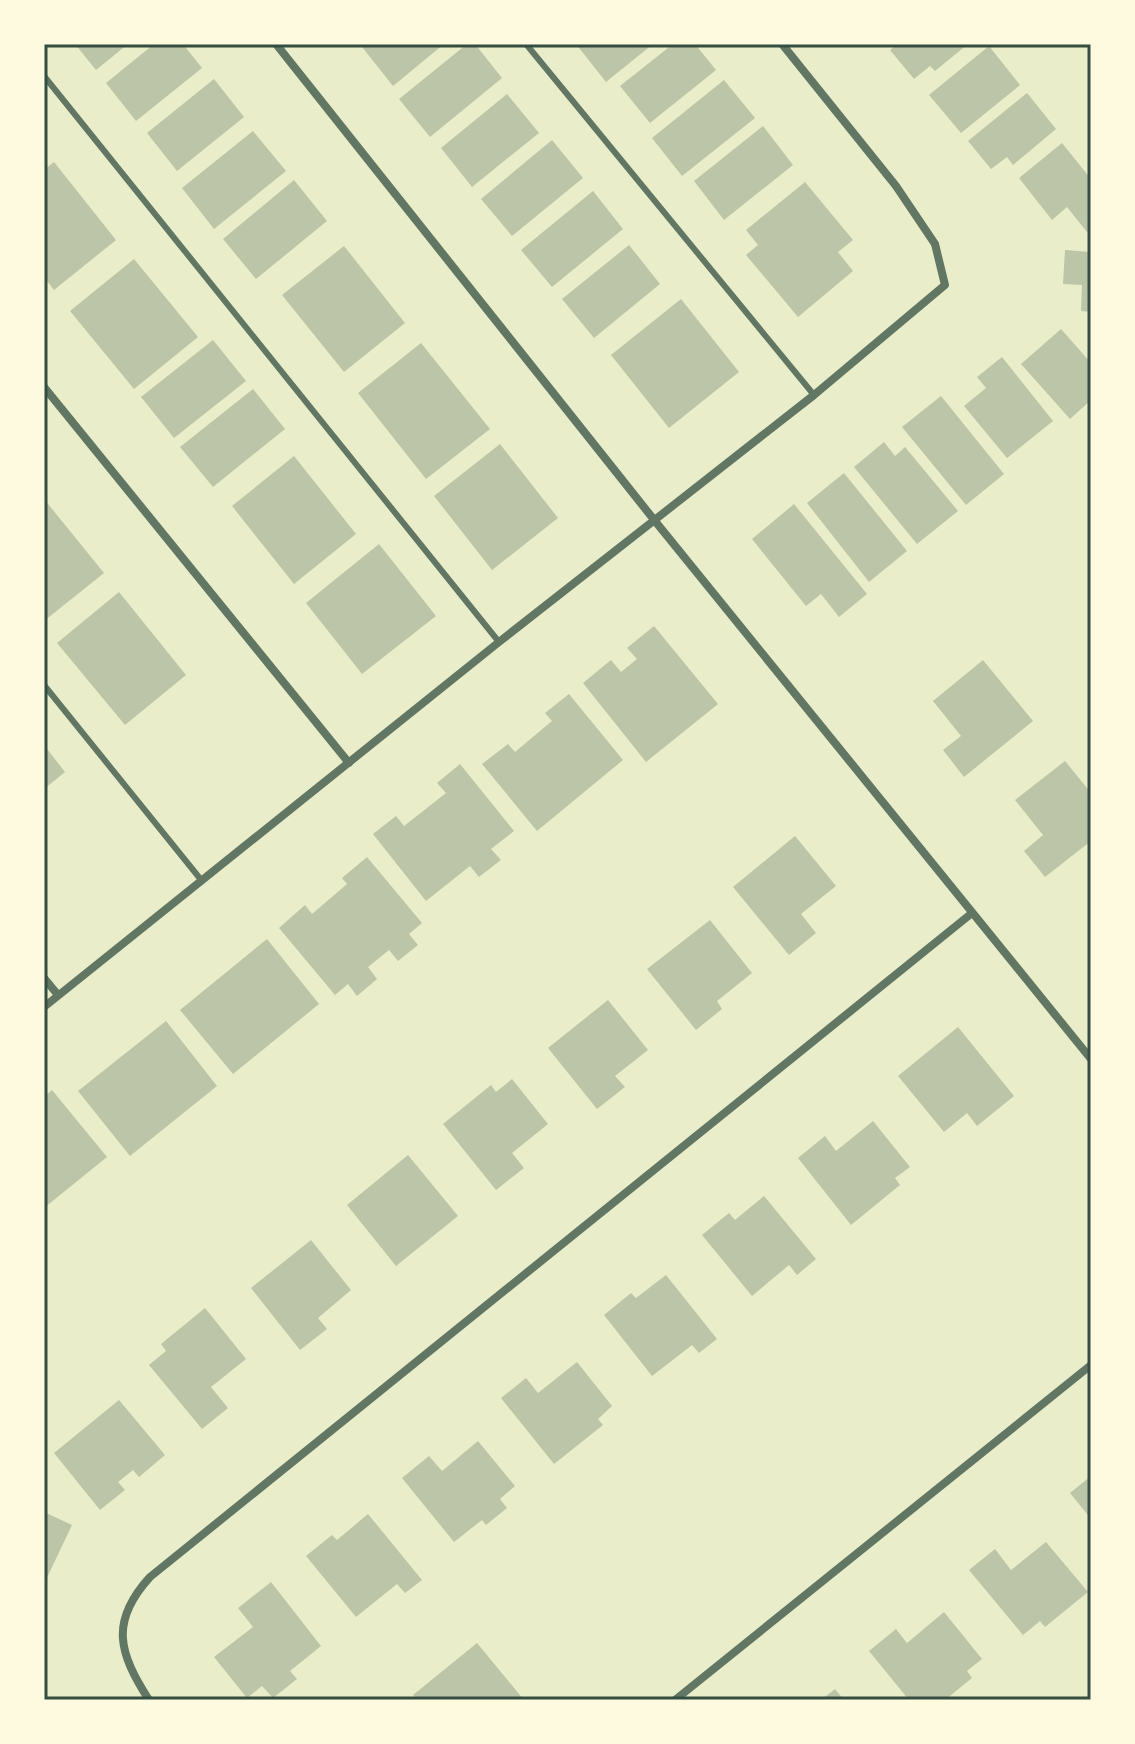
<svg xmlns="http://www.w3.org/2000/svg" width="1135" height="1744" font-family="'Roboto Condensed',sans-serif">
<style>
.building{fill:#bcc5a7}
.lines{fill:none;stroke-linecap:round;stroke-linejoin:round}
.service{stroke:#617663;stroke-width:6}
.minor{stroke:#617663;stroke-width:8}
.neatline{fill:none;stroke:#344e41;stroke-width:3}
</style>
<rect width="100%" height="100%" fill="#e9edc9"/>
<path class="building" d="M 75,44 L 128,44 L 96,70 Z
M 154,44 L 183,44 L 202,68 L 136,121 L 106,83 Z
M 366,44 L 444,44 L 393,86 L 362,47 Z
M 467,44 L 475,44 L 502,78 L 430,137 L 399,99 Z
M 576,44 L 653,44 L 606,82 Z
M 673,44 L 695,44 L 716,70 L 650,123 L 620,86 Z
M 898,44 L 968,44 L 935,71 L 930,66 L 914,79 L 890,50 Z
M 989,46 L 1020,85 L 961,133 L 929,95 Z
M 214,79 L 244,117 L 177,171 L 147,133 Z
M 724,80 L 755,118 L 682,176 L 652,138 Z
M 1027,93 L 1056,129 L 1013,165 L 1007,157 L 991,169 L 968,141 Z
M 507,94 L 539,133 L 472,187 L 441,148 Z
M 763,126 L 793,165 L 724,220 L 694,181 Z
M 253,131 L 286,171 L 214,229 L 182,188 Z
M 552,140 L 583,178 L 512,236 L 481,199 Z
M 1062,143 L 1091,179 L 1091,228 L 1087,232 L 1067,207 L 1052,220 L 1019,178 Z
M 54,162 L 116,240 L 54,290 L 44,277 L 44,170 Z
M 294,180 L 327,221 L 256,279 L 223,239 Z
M 805,182 L 853,240 L 838,252 L 853,271 L 798,317 L 746,255 L 758,245 L 746,230 Z
M 593,191 L 623,229 L 552,287 L 521,250 Z
M 629,245 L 660,284 L 594,338 L 562,299 Z
M 344,246 L 405,323 L 344,372 L 282,295 Z
M 1065,250 L 1091,252 L 1091,312 L 1081,311 L 1082,285 L 1063,284 Z
M 134,259 L 198,337 L 134,389 L 70,311 Z
M 681,299 L 739,372 L 669,428 L 611,355 Z
M 1061,329 L 1091,363 L 1091,400 L 1070,419 L 1021,364 Z
M 213,340 L 246,381 L 174,438 L 141,397 Z
M 421,343 L 490,429 L 426,479 L 358,393 Z
M 1002,357 L 1053,421 L 1007,458 L 964,406 L 986,388 L 977,377 Z
M 253,389 L 285,429 L 213,487 L 180,447 Z
M 941,396 L 1004,474 L 966,505 L 902,427 Z
M 884,442 L 895,456 L 905,447 L 958,511 L 917,544 L 854,467 Z
M 500,444 L 558,518 L 492,570 L 434,496 Z
M 294,456 L 356,534 L 294,584 L 232,506 Z
M 844,473 L 907,551 L 869,582 L 807,503 Z
M 44,499 L 104,573 L 44,621 Z
M 794,504 L 867,594 L 839,617 L 821,594 L 806,606 L 752,539 Z
M 379,544 L 436,616 L 362,674 L 306,603 Z
M 119,592 L 186,675 L 125,725 L 57,643 Z
M 654,626 L 718,704 L 646,762 L 583,683 L 611,660 L 621,672 L 637,659 L 627,648 Z
M 983,660 L 1033,721 L 964,777 L 943,750 L 961,736 L 933,701 Z
M 569,694 L 623,760 L 537,831 L 482,764 L 508,744 L 515,752 L 552,721 L 545,713 Z
M 44,745 L 65,772 L 44,789 Z
M 1065,761 L 1091,793 L 1091,841 L 1045,877 L 1024,851 L 1043,835 L 1015,800 Z
M 460,764 L 514,831 L 491,849 L 501,860 L 479,877 L 470,866 L 426,901 L 373,834 L 396,816 L 404,826 L 446,793 L 437,783 Z
M 795,836 L 836,886 L 801,914 L 816,933 L 789,955 L 733,887 Z
M 367,857 L 422,923 L 409,934 L 418,945 L 398,961 L 389,950 L 368,967 L 377,979 L 357,996 L 348,984 L 335,995 L 279,928 L 305,905 L 312,914 L 347,884 L 342,878 Z
M 710,920 L 752,973 L 717,1001 L 722,1009 L 696,1030 L 647,969 Z
M 267,939 L 319,1004 L 233,1074 L 180,1010 Z
M 608,1000 L 648,1050 L 615,1076 L 625,1087 L 597,1109 L 548,1048 Z
M 166,1021 L 217,1086 L 130,1156 L 78,1091 Z
M 958,1027 L 1014,1096 L 977,1126 L 967,1113 L 944,1132 L 898,1076 Z
M 512,1079 L 548,1124 L 512,1153 L 524,1168 L 496,1190 L 443,1124 L 491,1085 L 496,1092 Z
M 52,1090 L 107,1157 L 44,1208 L 44,1097 Z
M 873,1121 L 910,1167 L 895,1178 L 900,1185 L 851,1225 L 798,1158 L 825,1136 L 836,1151 Z
M 408,1155 L 458,1216 L 396,1266 L 347,1205 Z
M 764,1196 L 816,1259 L 797,1275 L 789,1265 L 752,1296 L 702,1235 L 729,1213 L 735,1220 Z
M 311,1240 L 351,1290 L 318,1318 L 327,1329 L 300,1350 L 251,1288 Z
M 666,1275 L 717,1339 L 699,1353 L 692,1345 L 652,1376 L 604,1315 L 631,1293 L 636,1298 Z
M 205,1308 L 246,1359 L 211,1387 L 228,1408 L 202,1429 L 149,1365 L 166,1351 L 161,1344 Z
M 577,1362 L 612,1406 L 598,1419 L 603,1425 L 554,1464 L 501,1398 L 526,1378 L 538,1393 Z
M 119,1400 L 165,1455 L 139,1477 L 133,1470 L 118,1482 L 125,1490 L 100,1510 L 54,1453 Z
M 478,1441 L 515,1486 L 500,1499 L 507,1508 L 486,1525 L 482,1520 L 454,1542 L 402,1478 L 429,1456 L 442,1471 Z
M 1091,1476 L 1091,1519 L 1070,1493 Z
M 44,1512 L 72,1525 L 44,1584 Z
M 368,1514 L 422,1580 L 405,1593 L 397,1584 L 356,1617 L 306,1556 L 332,1535 L 337,1540 Z
M 1046,1542 L 1088,1592 L 1045,1627 L 1040,1621 L 1023,1635 L 969,1570 L 995,1549 L 1011,1570 Z
M 271,1582 L 321,1646 L 290,1671 L 297,1679 L 273,1698 L 262,1686 L 247,1698 L 214,1657 L 253,1627 L 238,1608 Z
M 944,1612 L 982,1659 L 967,1671 L 972,1678 L 945,1700 L 909,1700 L 869,1651 L 896,1629 L 907,1643 Z
M 477,1643 L 524,1700 L 418,1700 L 413,1695 Z
M 835,1689 L 844,1700 L 821,1700 Z"/>
<g class="lines">
<path class="service" d="M 526,44 L 814,395
M 44,76 L 499,642
M 44,685 L 202,881"/>
<path class="minor" d="M 276,44 L 655,521 L 1091,1059
M 44,387 L 349,763
M 44,978 L 58,995
M 44,1007 L 499,642 L 814,395 L 945,285 L 935,244 L 896,186 L 782,44
M 149,1700 C 119,1653 109,1622 150,1577 L 972,913
M 675,1700 L 1091,1365"/>
</g>
<rect width="1135" height="1744" fill="none" stroke="#fefae0" stroke-width="92"/>
<rect x="46" y="46" width="1043" height="1652" class="neatline"/>
</svg>
